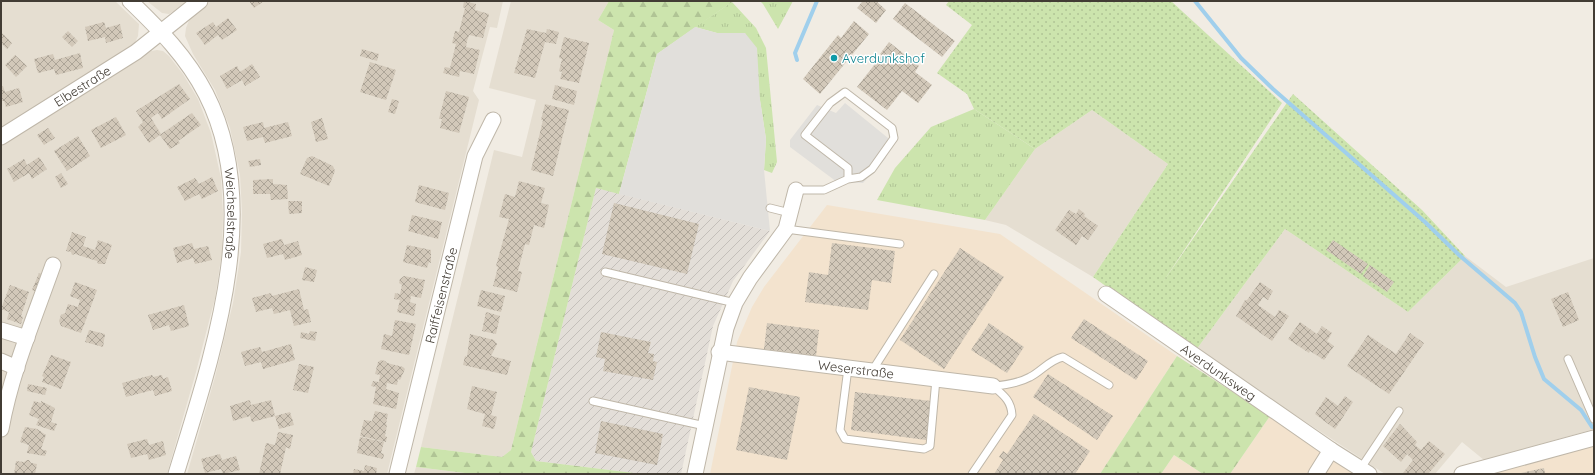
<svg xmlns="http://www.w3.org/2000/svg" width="1595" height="475" font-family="Quicksand,sans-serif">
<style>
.residential{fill:#e5ded1}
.commercial{fill:#f3e3ce}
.industrial{fill:url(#industrial-furrows)}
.grass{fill:url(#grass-tufts)}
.forest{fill:url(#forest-firs)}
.park{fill:url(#park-dots)}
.parking{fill:#e1dfdb}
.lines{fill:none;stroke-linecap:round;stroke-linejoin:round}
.stream{stroke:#a0cfec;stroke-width:4}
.building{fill:url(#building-cross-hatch)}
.service-casing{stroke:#bfb7a9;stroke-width:9}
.minor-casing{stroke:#bfb7a9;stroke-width:17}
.service{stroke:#fff;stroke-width:7}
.minor{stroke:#fff;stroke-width:15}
.culture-dot{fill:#0f9aa8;stroke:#fff;stroke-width:1.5}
.labels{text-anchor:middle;stroke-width:3;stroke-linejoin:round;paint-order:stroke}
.culture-label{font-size:13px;fill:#0d838f;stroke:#fff;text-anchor:start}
.street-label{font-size:13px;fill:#423c34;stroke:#fff}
</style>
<defs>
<pattern id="industrial-furrows" width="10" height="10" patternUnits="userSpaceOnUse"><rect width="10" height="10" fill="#e3ded8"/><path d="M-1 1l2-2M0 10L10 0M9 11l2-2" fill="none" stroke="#c4bfba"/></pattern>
<pattern id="grass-tufts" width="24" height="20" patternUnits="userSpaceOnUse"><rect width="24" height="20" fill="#cce4ad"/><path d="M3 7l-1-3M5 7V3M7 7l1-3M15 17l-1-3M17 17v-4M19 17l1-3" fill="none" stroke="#b0c495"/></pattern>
<pattern id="forest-firs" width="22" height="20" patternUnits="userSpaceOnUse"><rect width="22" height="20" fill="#cce4ad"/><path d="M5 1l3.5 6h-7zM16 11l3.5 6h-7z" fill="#b0c495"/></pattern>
<pattern id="park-dots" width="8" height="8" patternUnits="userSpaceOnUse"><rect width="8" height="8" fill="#cce4ad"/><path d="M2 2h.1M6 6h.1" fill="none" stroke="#b0c495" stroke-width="1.8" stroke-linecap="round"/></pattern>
<pattern id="building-cross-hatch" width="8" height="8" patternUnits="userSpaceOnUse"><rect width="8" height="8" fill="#d2c8b9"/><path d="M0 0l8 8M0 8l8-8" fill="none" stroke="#aca497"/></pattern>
</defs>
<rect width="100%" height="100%" fill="#f1ece3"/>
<path class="residential" d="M 1,1 L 115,1 L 139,24 L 138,36 L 133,47 L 1,130 Z
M 147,1 L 190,1 L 169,14 L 162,13 Z
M 211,1 L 503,1 L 497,28 L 490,27 L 473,91 L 479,100 L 387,474 L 187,474 L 215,377 L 233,303 L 241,252 L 242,212 L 240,175 L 230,128 L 215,90 L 193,54 L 185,36 L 186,28 L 190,18 Z
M 511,1 L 609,1 L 598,20 L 614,30 L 511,450 L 502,457 L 421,447 L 494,150 L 522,157 L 536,100 L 489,88 Z
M 157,50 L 163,51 L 169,56 L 183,74 L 198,99 L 211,133 L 221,178 L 223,214 L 222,252 L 215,298 L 196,372 L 167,474 L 1,474 L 1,145 L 151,51 Z
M 1092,110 L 1168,164 L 1093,277 L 1006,225 L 985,220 L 1035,149 Z
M 1285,229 L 1408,312 L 1465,256 L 1506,287 L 1594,258 L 1594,429 L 1484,460 L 1462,442 L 1435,474 L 1385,474 L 1196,350 Z
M 416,467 L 473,474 L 414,474 Z"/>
<path class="commercial" d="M 827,205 L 1000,234 L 1177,356 L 1100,474 L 710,474 L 737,342 L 752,307 L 764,287 Z
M 1270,416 L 1355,474 L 1230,474 Z
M 1594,446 L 1594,474 L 1490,474 Z
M 1174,455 L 1203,474 L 1161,474 Z"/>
<path class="industrial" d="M 596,188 L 770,231 L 733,281 L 713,326 L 681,474 L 642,474 L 536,461 L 531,452 Z"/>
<path class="grass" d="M 760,1 L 793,1 L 778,29 L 763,4 Z
M 732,2 L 756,28 L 766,48 L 777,162 L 772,173 L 764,170 L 766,139 L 760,100 L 745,33 L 717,33 L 695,27 Z
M 974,109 L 1035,149 L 985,220 L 877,200 L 895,168 L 931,127 Z"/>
<path class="forest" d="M 609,1 L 732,2 L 657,54 L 619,194 L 596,188 L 531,452 L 536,461 L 642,474 L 473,474 L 416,467 L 421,447 L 502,457 L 511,450 L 614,30 L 598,20 Z
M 1177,356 L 1270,416 L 1230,474 L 1203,474 L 1174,455 L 1161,474 L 1100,474 Z"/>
<path class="park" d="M 949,1 L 1171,1 L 1282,103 L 1163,282 L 1293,94 L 1422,210 L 1465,256 L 1408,312 L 1285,229 L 1196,350 L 1093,277 L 1168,164 L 1092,110 L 1035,149 L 974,109 L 967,94 L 937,73 L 972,25 L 946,5 Z"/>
<path class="parking" d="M 695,27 L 717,33 L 745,33 L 757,48 L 760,100 L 766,139 L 764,170 L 770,231 L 619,194 L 657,54 Z
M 845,103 L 888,138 L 886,158 L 863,183 L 837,182 L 790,147 L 790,140 L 817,105 L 836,113 Z"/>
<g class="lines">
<path class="stream" d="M 1195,1 L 1241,58 L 1273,89 L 1425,222 L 1459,255 L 1515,303 L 1521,312 L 1535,357 L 1544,379 L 1581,410 L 1592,427
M 797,60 L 795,53 L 817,1"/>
</g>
<path class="building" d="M 249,1 L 264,1 L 254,8 Z
M 464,1 L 476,4 L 475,10 L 489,14 L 483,38 L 469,35 L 467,41 L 466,47 L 480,50 L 474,74 L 460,71 L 459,77 L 443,73 L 445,67 L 450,68 L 456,44 L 452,43 L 455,31 L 459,32 L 465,8 L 463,7 Z
M 863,1 L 876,1 L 886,10 L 876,23 L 857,8 Z
M 905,3 L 955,41 L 942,57 L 893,19 Z
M 228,18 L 237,30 L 222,40 L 218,35 L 205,45 L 196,33 L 213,22 L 216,27 Z
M 854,21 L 869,34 L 820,94 L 803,79 L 838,35 L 841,38 Z
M 104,22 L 106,28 L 120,24 L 123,38 L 106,43 L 105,37 L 88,41 L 85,27 Z
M 527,29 L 546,33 L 547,29 L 559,32 L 556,44 L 545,42 L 535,78 L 514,73 Z
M 68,31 L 78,41 L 72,47 L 62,37 Z
M 1,32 L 12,43 L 7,49 L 1,43 Z
M 564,37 L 589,43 L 579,83 L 560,79 L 562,72 L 559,71 L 562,59 L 559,58 Z
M 889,42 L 919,66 L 915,72 L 932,85 L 918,103 L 902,91 L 887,110 L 857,87 L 882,55 L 880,54 Z
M 362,49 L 379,54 L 377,61 L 360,56 Z
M 80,53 L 83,68 L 56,75 L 54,69 L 38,73 L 34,59 L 53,54 L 55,60 Z
M 15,55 L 27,66 L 16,77 L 5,65 Z
M 370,62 L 396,70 L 386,100 L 360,92 Z
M 252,64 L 260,77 L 245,86 L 242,80 L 227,89 L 220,76 L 237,66 L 240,72 Z
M 179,84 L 190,99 L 162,119 L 158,113 L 151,118 L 161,134 L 192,113 L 201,125 L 178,141 L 180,143 L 170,149 L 160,135 L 149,143 L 138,127 L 143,122 L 136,111 Z
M 555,85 L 577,91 L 574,105 L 552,99 Z
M 1,86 L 3,86 L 5,92 L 19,88 L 23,102 L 6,107 L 4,101 L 1,101 Z
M 446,91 L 469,97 L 459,133 L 440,128 L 442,119 L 439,119 Z
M 392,99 L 399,101 L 395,114 L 388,112 Z
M 545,104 L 569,110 L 553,176 L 531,170 L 543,120 L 541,120 Z
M 116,117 L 126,135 L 101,148 L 91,130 Z
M 322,118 L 328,139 L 316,142 L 311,122 Z
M 263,122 L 264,128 L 288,122 L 292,136 L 265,143 L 263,137 L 247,141 L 243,127 Z
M 48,128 L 55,138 L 44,145 L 37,135 Z
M 78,136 L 90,156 L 67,171 L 54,151 Z
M 312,156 L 333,166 L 335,171 L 329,186 L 300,174 L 307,158 Z
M 39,157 L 47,169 L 32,179 L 29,173 L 14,182 L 7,169 L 24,159 L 27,165 Z
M 260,159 L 261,165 L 250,167 L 248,161 Z
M 61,173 L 68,184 L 61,188 L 55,177 Z
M 212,177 L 218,191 L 202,199 L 199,194 L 185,201 L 177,187 L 195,178 L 199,184 Z
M 273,179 L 273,184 L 287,185 L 288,199 L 271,200 L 270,194 L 253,194 L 253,180 Z
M 519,181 L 545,188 L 541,203 L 549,205 L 544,228 L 534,225 L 529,245 L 525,244 L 518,271 L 522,272 L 517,292 L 493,286 L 498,267 L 496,266 L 509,219 L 499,217 L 505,194 L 515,197 Z
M 419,185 L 449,193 L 445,210 L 415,202 Z
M 288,201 L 302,201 L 302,213 L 289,214 Z
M 614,203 L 699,224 L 687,274 L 602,254 Z
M 1079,209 L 1085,214 L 1084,216 L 1098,226 L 1088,240 L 1082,236 L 1076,245 L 1055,230 L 1069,210 L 1076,214 Z
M 412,215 L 442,222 L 438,239 L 408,231 Z
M 72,232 L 86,237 L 83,246 L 95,250 L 98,240 L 112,245 L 105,264 L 98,264 L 97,261 L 75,254 L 72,255 L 71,252 L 66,251 Z
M 282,239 L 284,245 L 298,241 L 302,255 L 285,260 L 283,254 L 267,258 L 263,244 Z
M 1333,240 L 1368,264 L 1361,274 L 1326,250 Z
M 192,243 L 194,249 L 208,246 L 212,260 L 195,264 L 193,258 L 177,263 L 173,248 Z
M 832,243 L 895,251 L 891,283 L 872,280 L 868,310 L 805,302 L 809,272 L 828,275 Z
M 407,245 L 431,250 L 431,263 L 429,262 L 427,268 L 403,262 Z
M 960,248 L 1004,277 L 944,369 L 900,340 Z
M 1370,265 L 1394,282 L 1387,292 L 1363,276 Z
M 305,267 L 317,270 L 314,282 L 302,280 Z
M 39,273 L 45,275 L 39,293 L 32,290 Z
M 404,276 L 425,280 L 421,298 L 411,296 L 410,302 L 416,304 L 414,316 L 397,312 L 400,300 L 394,299 L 395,293 L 400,294 L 402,285 L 399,283 L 400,279 Z
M 75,282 L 97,290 L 81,333 L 61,326 L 59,321 L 61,315 L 65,313 L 68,304 L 78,307 L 80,300 L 70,296 Z
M 1260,282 L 1273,291 L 1268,300 L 1263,297 L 1258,305 L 1275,317 L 1279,310 L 1289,316 L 1272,341 L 1236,316 L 1245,300 L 1247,300 Z
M 10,285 L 29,292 L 21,316 L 23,317 L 21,324 L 7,319 L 9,312 L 1,309 Z
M 299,289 L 304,310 L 308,309 L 311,322 L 294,326 L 290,310 L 274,314 L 272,308 L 256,312 L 252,298 L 271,293 L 272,296 Z
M 481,290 L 505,296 L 501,312 L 477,306 Z
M 1568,292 L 1579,320 L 1563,327 L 1551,299 Z
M 184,305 L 189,326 L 171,331 L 169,325 L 153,330 L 148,315 Z
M 486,312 L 500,316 L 496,334 L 482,331 Z
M 1084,319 L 1148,361 L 1136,380 L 1071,338 Z
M 395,320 L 416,324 L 409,355 L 381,349 L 384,334 L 392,336 Z
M 1300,322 L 1317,334 L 1322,326 L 1332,333 L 1327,341 L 1334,346 L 1324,360 L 1310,351 L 1309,353 L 1288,339 Z
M 767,323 L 819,330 L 816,356 L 764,349 Z
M 989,323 L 1024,347 L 1007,373 L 971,350 Z
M 89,330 L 105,334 L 103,347 L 85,342 Z
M 310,331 L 317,332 L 315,341 L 300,338 L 301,332 L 309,334 Z
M 601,332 L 651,342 L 648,353 L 654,354 L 653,361 L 657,362 L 653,380 L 603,371 L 605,359 L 596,357 Z
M 1410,333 L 1424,343 L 1389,394 L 1347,366 L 1368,335 L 1396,354 Z
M 470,334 L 494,340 L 497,344 L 491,356 L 511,361 L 507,375 L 463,365 L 465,356 L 467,357 Z
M 291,344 L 295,360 L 263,369 L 261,362 L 245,366 L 241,352 L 260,347 L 262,352 Z
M 51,355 L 71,362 L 61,389 L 42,382 L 44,377 L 42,376 Z
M 381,360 L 385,361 L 387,363 L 403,367 L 405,369 L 400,380 L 398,379 L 397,385 L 387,383 L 386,389 L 399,393 L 396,409 L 373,404 L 376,387 L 371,386 L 373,381 L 379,382 L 380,375 L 375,374 L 378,362 Z
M 299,364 L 314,367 L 308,393 L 293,390 Z
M 1048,374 L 1113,416 L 1097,440 L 1033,397 Z
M 152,375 L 153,377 L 162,375 L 163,379 L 168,377 L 172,391 L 155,396 L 153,390 L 126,397 L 122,383 Z
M 28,384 L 47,388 L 45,395 L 27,391 Z
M 472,386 L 497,392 L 491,415 L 497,417 L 494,429 L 482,426 L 485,414 L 467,409 Z
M 749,387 L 800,397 L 787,460 L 736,450 Z
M 855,392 L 931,401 L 926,440 L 851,430 Z
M 1345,396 L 1353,402 L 1335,429 L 1315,414 L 1326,397 L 1338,406 Z
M 250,400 L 251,405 L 271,400 L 275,416 L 252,422 L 250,416 L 233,421 L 230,406 Z
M 34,401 L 41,403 L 41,401 L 55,408 L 51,422 L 57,424 L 54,431 L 36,425 L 39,419 L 29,415 Z
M 375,411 L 388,414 L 386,424 L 387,425 L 385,436 L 387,437 L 386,442 L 360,436 L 364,420 L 372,421 Z
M 290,412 L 294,425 L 279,429 L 275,416 Z
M 1034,414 L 1090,451 L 1075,474 L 994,474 L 1003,460 L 999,457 L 1003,451 L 1007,454 Z
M 601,421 L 663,434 L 657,465 L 595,453 Z
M 1400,424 L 1417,442 L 1415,445 L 1421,450 L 1429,441 L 1445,454 L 1428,474 L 1404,474 L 1403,473 L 1413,460 L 1407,454 L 1401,462 L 1383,446 Z
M 25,427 L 37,429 L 46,435 L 41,449 L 47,451 L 45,456 L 27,453 L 29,445 L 20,442 Z
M 278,432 L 293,435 L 290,449 L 286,447 L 280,474 L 259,474 L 266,443 L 275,445 Z
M 360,437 L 384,442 L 381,453 L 384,454 L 383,459 L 357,453 Z
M 147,439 L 149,445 L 163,441 L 166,455 L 149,460 L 147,454 L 131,458 L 127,444 Z
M 220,454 L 222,460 L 236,456 L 240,470 L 223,474 L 221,469 L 205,473 L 201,459 Z
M 27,460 L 29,460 L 31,463 L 37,464 L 35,474 L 14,474 L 16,461 L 24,462 Z
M 365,465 L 377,468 L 376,474 L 353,474 L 354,469 L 364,471 Z
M 1544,468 L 1545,474 L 1521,474 L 1521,473 Z"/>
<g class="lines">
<defs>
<path id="service" d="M 796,190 L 824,190 L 848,179 L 861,177 L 872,169 L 894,138 L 892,128 L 845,92 L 830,103 L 805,135 L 848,168 L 848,179
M 770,208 L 790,213
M 786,229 L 900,244
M 605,272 L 735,303
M 1568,359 L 1594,419
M 848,368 L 840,430 L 845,439 L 924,449 L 930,446 L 936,379
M 872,371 L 934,274
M 593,401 L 705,426
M 1361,468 L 1399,411
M 972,474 L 1012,415 C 1011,400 1003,395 993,386 C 1005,385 1019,383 1030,377 C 1042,371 1049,360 1063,357 L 1109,385"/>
<g id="minor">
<path id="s1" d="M 130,1 C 159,29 187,57 206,94 C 265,209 211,359 176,474"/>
<path id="s2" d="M 1,137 L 136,52 L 200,1"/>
<path id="s3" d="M 1106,294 L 1331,450"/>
<path d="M 1,330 L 27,338"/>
<path id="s4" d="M 719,352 L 993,386"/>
<path d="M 1,361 L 17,368"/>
<path d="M 1,429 C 11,373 34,319 53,265"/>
<path id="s5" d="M 397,474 L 475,156 L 493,120"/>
<path d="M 695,474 L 726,328 L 735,303 L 750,278 L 786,229 L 796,190"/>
<path d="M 1316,474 L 1331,450 L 1369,474"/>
<path d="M 1462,474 L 1594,438"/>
</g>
</defs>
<use href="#service" class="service-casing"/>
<use href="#minor" class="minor-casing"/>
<use href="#service" class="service"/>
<use href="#minor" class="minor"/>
</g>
<circle class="culture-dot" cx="834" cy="58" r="4"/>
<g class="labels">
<g class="culture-label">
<text x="842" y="63">Averdunkshof</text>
</g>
<g class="street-label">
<text dy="5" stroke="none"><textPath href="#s2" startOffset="96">Elbestraße</textPath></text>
<text dy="5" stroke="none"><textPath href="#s1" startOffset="244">Weichselstraße</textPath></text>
<text dy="5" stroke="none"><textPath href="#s5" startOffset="184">Raiffeisenstraße</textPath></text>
<text dy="5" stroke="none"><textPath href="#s4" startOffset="138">Weserstraße</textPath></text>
<text dy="5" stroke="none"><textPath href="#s3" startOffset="137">Averdunksweg</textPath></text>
</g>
</g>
<rect width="1595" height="475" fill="none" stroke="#423c34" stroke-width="4"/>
</svg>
